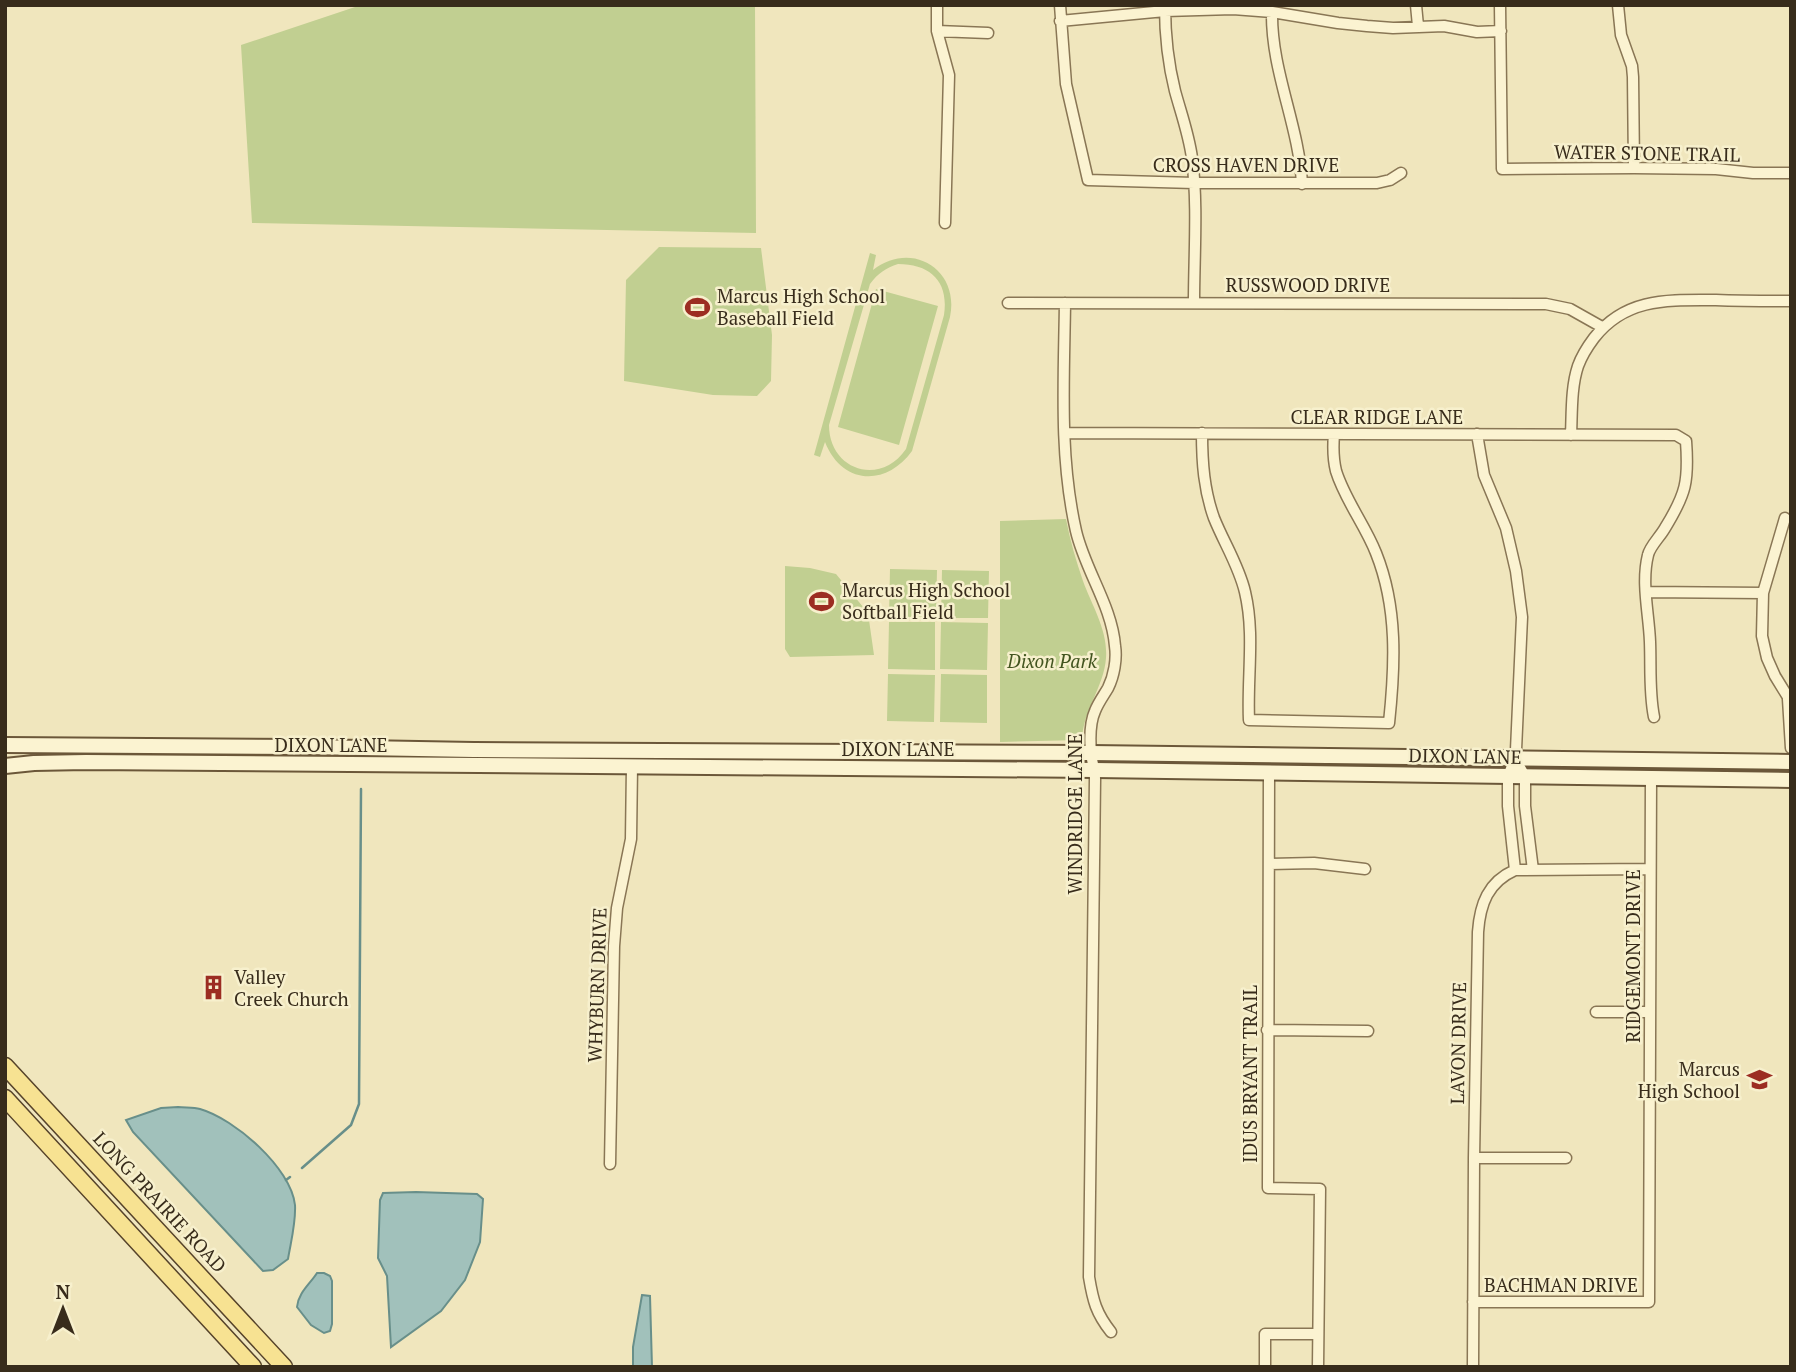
<svg xmlns="http://www.w3.org/2000/svg" width="1796" height="1372" font-family="'PT Serif',serif">
<style>
.green{fill:#c1cf91;fill-rule:evenodd}
.water{fill:#a1c1bb;stroke:#688f8a;stroke-width:2}
.lines{fill:none;stroke-linecap:round;stroke-linejoin:round}
.stream{stroke:#688f8a;stroke-width:2.5}
.street-casing{stroke:#897655;stroke-width:13}
.secondary-casing{stroke:#6b5739;stroke-width:18}
.primary-casing{stroke:#56432a;stroke-width:19}
.street{stroke:#fbf3d1;stroke-width:10}
.secondary{stroke:#fbf3d1;stroke-width:14}
.primary{stroke:#f7e292;stroke-width:16}
.labels{text-anchor:middle;stroke-width:5;stroke-linejoin:round;paint-order:stroke}
.street-label{font-size:19px;fill:#382c1b;stroke:#f7f0cd}
.poi-label{font-size:19px;fill:#382c1b;stroke:#f7f0cd;text-anchor:start}
.park-label{font-size:19px;font-style:italic;fill:#435520;stroke:#f7f0cd}
</style>
<rect width="100%" height="100%" fill="#f0e6bd"/>
<path class="green" d="M 361,5 L 755,5 L 756,233 L 252,223 L 241,45 Z
M 659,247 L 761,248 L 772,335 L 771,381 L 757,396 L 713,395 L 624,381 L 626,280 Z
M 870,253 L 876,255 L 873,270 C 911,240 960,269 950,317 L 912,451 C 886,487 842,485 825,442 L 820,457 L 814,455 ZM 898,264 C 931,264 949,282 944,315 L 906,449 C 880,487 829,470 829,425 L 870,284 C 878,273 886,268 898,264 Z
M 876,289 L 938,306 L 899,445 L 838,427 Z
M 1066,519 C 1070,540 1076,561 1083,581 C 1092,606 1108,630 1106,658 C 1104,687 1083,710 1082,740 L 1000,742 L 1000,521 Z
M 785,566 L 810,568 L 836,574 L 868,613 L 874,655 L 790,657 L 785,649 Z
M 890,569 L 937,570 L 936,617 L 889,617 Z
M 942,570 L 989,571 L 988,618 L 941,618 Z
M 889,622 L 935,622 L 935,670 L 888,669 Z
M 941,622 L 988,623 L 987,670 L 940,669 Z
M 888,674 L 935,675 L 934,722 L 887,721 Z
M 941,674 L 987,675 L 987,723 L 940,722 Z"/>
<path class="water" d="M 178,1107 C 185,1108 193,1107 200,1109 C 235,1119 291,1168 295,1205 C 296,1223 291,1241 288,1259 L 273,1270 L 263,1271 L 133,1132 L 126,1120 L 161,1108 Z
M 416,1192 L 477,1194 L 483,1199 L 480,1242 L 465,1280 L 441,1311 L 391,1347 L 387,1276 L 378,1258 L 380,1200 L 383,1193 Z
M 317,1273 L 324,1273 L 330,1276 L 332,1281 L 332,1324 L 330,1331 L 324,1333 L 311,1325 L 297,1307 C 298,1293 310,1284 317,1273 Z
M 642,1295 L 650,1296 L 652,1367 L 633,1367 L 633,1347 Z"/>
<g class="lines">
<path class="stream" d="M 302,1168 L 351,1125 L 359,1104 L 361,789
M 286,1180 L 290,1177"/>
<defs>
<path id="street" d="M 937,5 L 937,31 L 949,75 L 945,223
M 1060,5 L 1066,84 L 1088,180 L 1194,183 L 1377,183 L 1390,180 L 1401,173
M 1416,5 L 1418,26
M 1500,5 L 1502,169 L 1634,168 L 1716,169 L 1753,173 L 1791,173
M 1618,5 L 1621,35 L 1632,66 L 1633,77 L 1634,168
M 1165,6 C 1165,34 1168,63 1175,91 C 1181,113 1189,135 1192,158 C 1198,204 1194,256 1194,302
M 1272,12 C 1271,71 1299,125 1302,184
M 1060,21 L 1165,11 L 1233,9 L 1272,12 L 1338,23 L 1367,26 L 1393,28 L 1444,26 L 1477,32 L 1501,31
M 937,31 L 988,33
M 1008,303 L 1546,304 L 1570,309 L 1602,327
M 1065,303 C 1064,379 1059,456 1076,531 C 1085,570 1112,606 1115,646 C 1117,659 1114,676 1108,688 C 1104,695 1098,703 1095,711 C 1090,722 1090,741 1091,753 C 1092,762 1095,770 1095,779 L 1089,1277 C 1093,1301 1096,1313 1111,1332
M 1065,433 L 1676,435 L 1686,441 C 1689,481 1686,494 1665,528 C 1660,537 1650,546 1648,555 C 1641,583 1649,614 1650,642 C 1651,667 1649,692 1654,717
M 1202,433 C 1202,463 1204,490 1214,518 C 1224,543 1239,566 1245,592 C 1255,634 1247,677 1249,720 L 1389,723 C 1395,666 1398,608 1376,553 C 1365,525 1345,500 1336,471 C 1333,459 1333,446 1334,434
M 1477,434 L 1484,475 L 1506,528 L 1516,571 L 1522,617 L 1516,750 L 1515,759 L 1508,776 L 1508,806 L 1515,870
M 1571,435 C 1572,412 1571,387 1578,366 C 1582,355 1588,346 1594,338 C 1626,297 1669,300 1716,300 C 1741,301 1766,301 1791,301
M 1785,518 L 1763,593 L 1762,636 L 1767,658 L 1775,676 L 1791,702
M 1646,592 L 1763,593
M 1788,699 L 1791,748
M 1515,759 L 1525,776 L 1525,806 L 1533,870
M 1269,772 L 1268,1188 L 1320,1189 L 1318,1367
M 1269,864 L 1314,863 L 1365,869
M 1596,1012 L 1650,1012
M 1267,1030 L 1368,1031
M 1474,1158 L 1566,1158
M 610,1164 L 614,946 L 617,908 L 631,839 L 632,766
M 1473,1302 L 1649,1302 L 1651,778
M 1265,1367 L 1265,1334 L 1318,1334
M 1473,1367 L 1474,1158 L 1478,932 C 1480,904 1488,882 1515,870 L 1650,869"/>
<path id="secondary" d="M 5,745 L 308,747 L 474,750 L 1091,753 L 1791,762
M 5,766 L 34,763 L 86,762 L 1095,770 L 1791,780"/>
<path id="primary" d="M 5,1066 L 284,1367
M 5,1098 L 253,1367"/>
</defs>
<use href="#street" class="street-casing"/>
<use href="#secondary" class="secondary-casing"/>
<use href="#primary" class="primary-casing"/>
<use href="#street" class="street"/>
<use href="#secondary" class="secondary"/>
<use href="#primary" class="primary"/>
</g>
<defs>
<symbol id="stadium-bare" viewBox="-9 -9 18 18"><path d="M0-5a6.5 5 0 1 0 0 10a6.5 5 0 1 0 0-10ZM-3.5-1.8h7v3.6h-7Z" fill="#9c2d22" stroke="#f7f0cd" stroke-width="2.5" paint-order="stroke"/></symbol>
<symbol id="building-bare" viewBox="-9 -9 18 18"><path d="M-4-6H4V6H1V3H-1V6H-4ZM-2.5-4.3h1.7v1.8h-1.7ZM.8-4.3h1.7v1.8H.8ZM-2.5-1h1.7V.8h-1.7ZM.8-1h1.7V.8H.8Z" fill="#9c2d22" stroke="#f7f0cd" stroke-width="2.5" paint-order="stroke"/></symbol>
<symbol id="school-bare" viewBox="-9 -9 18 18"><path d="M0-5L7-2L0 1L-7-2ZM-4 1L0 2.5L4 1V4Q0 6-4 4Z" fill="#9c2d22" stroke="#f7f0cd" stroke-width="2.5" paint-order="stroke"/></symbol>
</defs>
<g fill-rule="evenodd">
<use href="#stadium-bare" x="680" y="290" width="35" height="35"/>
<use href="#stadium-bare" x="804" y="584" width="35" height="35"/>
<use href="#building-bare" x="196" y="970" width="35" height="35"/>
<use href="#school-bare" x="1742" y="1062" width="35" height="35"/>
</g>
<g class="labels">
<g class="street-label">
<text transform="translate(1647 153) rotate(1)" y="7">WATER STONE TRAIL</text>
<text x="1246" y="172">CROSS HAVEN DRIVE</text>
<text x="1308" y="292">RUSSWOOD DRIVE</text>
<text x="1377" y="424">CLEAR RIDGE LANE</text>
<text x="331" y="752">DIXON LANE</text>
<text x="898" y="756">DIXON LANE</text>
<text transform="translate(1465 756) rotate(1)" y="7">DIXON LANE</text>
<text transform="translate(1075 814) rotate(-90)" y="7">WINDRIDGE LANE</text>
<text transform="translate(1633 956) rotate(-90)" y="7">RIDGEMONT DRIVE</text>
<text transform="translate(597 985) rotate(-88)" y="7">WHYBURN DRIVE</text>
<text transform="translate(1458 1043) rotate(-89)" y="7">LAVON DRIVE</text>
<text transform="translate(1250 1074) rotate(-90)" y="7">IDUS BRYANT TRAIL</text>
<text transform="translate(160 1202) rotate(47)" y="7">LONG PRAIRIE ROAD</text>
<text x="1561" y="1292">BACHMAN DRIVE</text>
</g>
<g class="poi-label">
<text x="717" y="303">Marcus High School<tspan x="717" dy="22">Baseball Field</tspan></text>
<text x="842" y="597">Marcus High School<tspan x="842" dy="22">Softball Field</tspan></text>
<text x="234" y="984">Valley<tspan x="234" dy="22">Creek Church</tspan></text>
<text x="1740" y="1076" text-anchor="end">Marcus<tspan x="1740" dy="22">High School</tspan></text>
</g>
<g class="park-label">
<text x="1052" y="668">Dixon Park</text>
</g>
</g>
<rect width="1796" height="1372" fill="none" stroke="#382c1b" stroke-width="14"/>
<g transform="translate(63 1309)" stroke="#f7f0cd" stroke-width="5" paint-order="stroke">
<path d="M0-5L12 26L0 18L-12 26Z" fill="#382c1b"/>
<text y="-10" font-size="19" font-weight="bold" text-anchor="middle" fill="#382c1b">N</text>
</g>
</svg>
